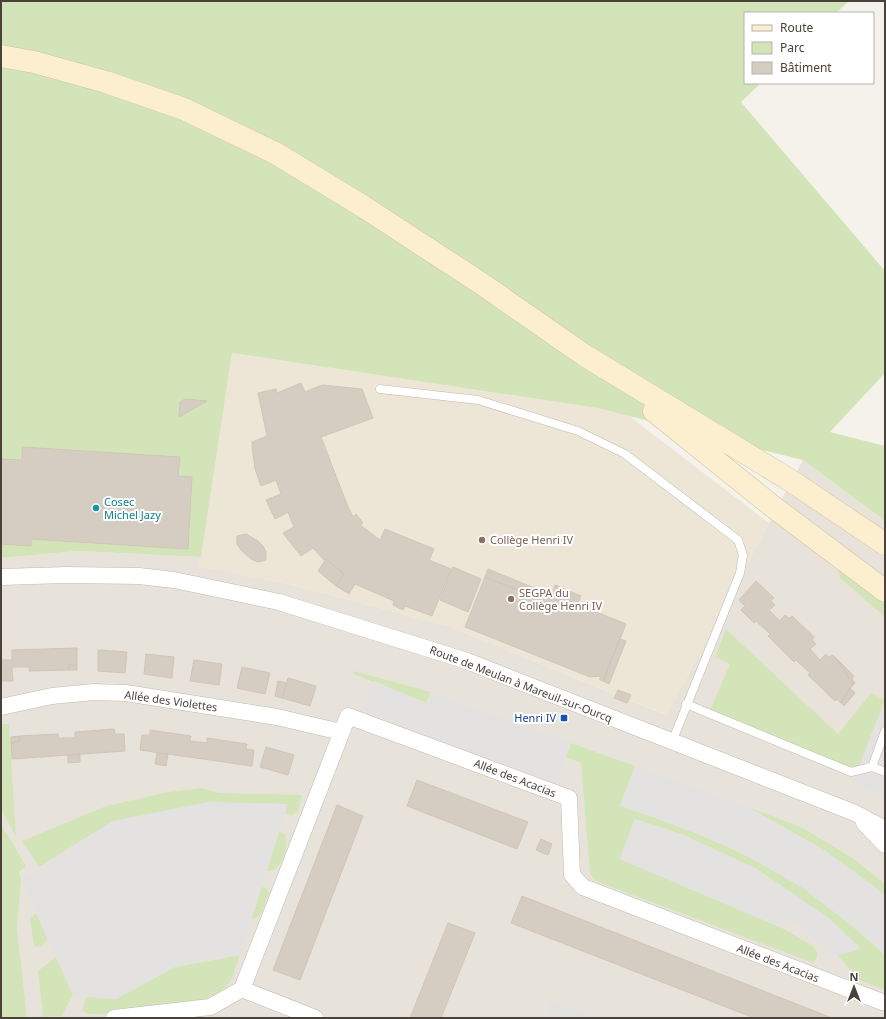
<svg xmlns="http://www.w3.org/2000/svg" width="886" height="1019" font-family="'Noto Sans',sans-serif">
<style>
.residential{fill:#e8e3da}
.education{fill:#ede6d7}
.green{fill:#d3e5b8}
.parking{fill:#e4e2e0}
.building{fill:#d6cdc2;stroke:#d0c5b6}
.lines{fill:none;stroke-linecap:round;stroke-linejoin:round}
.service-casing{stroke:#c0b9af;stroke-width:9}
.minor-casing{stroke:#c0b9af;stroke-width:17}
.secondary-casing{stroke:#d1c29f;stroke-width:23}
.service{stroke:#fff;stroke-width:8}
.minor{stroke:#fff;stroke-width:16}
.secondary{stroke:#fbefd0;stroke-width:22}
.culture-dot{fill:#0f9aa8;stroke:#fff;stroke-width:1.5}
.education-dot{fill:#8d6e63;stroke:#fff;stroke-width:1.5}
.transit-dot{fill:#1a4fb4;stroke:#fff;stroke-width:1.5}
.labels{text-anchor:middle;stroke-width:4;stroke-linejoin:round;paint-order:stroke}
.culture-label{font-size:11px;fill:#0d838f;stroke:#fff;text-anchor:start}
.education-label{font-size:11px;fill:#785e54;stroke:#fff;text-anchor:start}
.street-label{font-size:11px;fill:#49423a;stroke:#fff}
.transit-label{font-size:11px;fill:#164399;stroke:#fff;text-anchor:end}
</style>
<rect width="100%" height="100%" fill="#f5f2ec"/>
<path class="residential" d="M 803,460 L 885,521 L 885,1018 L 1,1018 L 1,558 L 78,551 L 201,557 L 200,566 L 289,584 L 448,626 L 666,715 Z"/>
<path class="education" d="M 232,353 L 597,408 L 629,416 L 769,523 L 667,715 L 448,626 L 289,584 L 199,566 Z"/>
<path class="green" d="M 1,1 L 849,1 L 836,13 L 745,13 L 745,83 L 761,83 L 741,102 L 885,271 L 885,373 L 830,432 L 885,446 L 885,521 L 803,460 L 597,408 L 232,353 L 201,557 L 78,551 L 1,558 Z
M 837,563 L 885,599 L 885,617 L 840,578 Z
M 726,629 L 838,734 L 871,693 L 885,700 L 859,767 L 848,767 L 710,710 L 730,664 L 715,657 Z
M 354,671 L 431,692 L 426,703 L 353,674 Z
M 1,724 L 9,724 L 16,837 L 1,809 Z
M 571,743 L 635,766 L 620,806 C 684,827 746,851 803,888 C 832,907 859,932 885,955 L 885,990 L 859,980 L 838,955 L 861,948 L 757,869 L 681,834 L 635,819 L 620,859 L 782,928 L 813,946 L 817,952 L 817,957 L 815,961 L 811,962 L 598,882 L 590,874 L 581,763 L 566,757 Z
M 201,788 L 219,793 L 302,795 L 298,811 L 293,815 L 285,814 L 287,804 L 113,821 L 39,867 L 22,841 L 106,806 L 168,792 Z
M 748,807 L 803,828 L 854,859 L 885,884 L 885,896 L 824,850 Z
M 1,824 L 26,866 L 19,872 L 21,879 L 17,929 L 27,1018 L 1,1018 Z
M 279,832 L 285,834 C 289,848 283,871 266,871 Z
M 261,887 L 267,888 L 269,894 L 260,916 L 251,920 Z
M 36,913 L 48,940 L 40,947 L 34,946 L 30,918 Z
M 240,955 C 231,982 232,988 204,999 L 101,1014 L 88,1014 L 83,1011 L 84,1003 L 87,997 L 116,999 L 175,967 Z
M 56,957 L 73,995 L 62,1016 L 43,1017 L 38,971 Z"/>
<path class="parking" d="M 374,681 L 426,703 L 431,692 L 571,743 L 555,787 L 362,710 Z
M 885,702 L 885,798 L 852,782 Z
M 635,766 L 748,807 L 824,850 L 879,890 L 885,896 L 885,955 L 852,926 L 803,888 L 737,850 L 678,825 L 620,806 Z
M 208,802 L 288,804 L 240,955 L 175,967 L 116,999 L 73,995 L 21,879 L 113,821 Z
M 635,819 L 681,834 L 757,869 L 829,918 L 861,949 L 827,958 L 826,949 L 787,916 L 782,928 L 620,859 Z
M 549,1001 L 600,1018 L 549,1018 Z"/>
<path class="building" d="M 301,383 L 305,392 L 322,385 L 362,389 L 373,418 L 321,437 L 348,507 L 353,517 L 356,514 L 363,523 L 360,525 L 380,540 L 385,529 L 434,549 L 429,560 L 451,569 L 432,616 L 405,606 L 403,610 L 393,605 L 394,601 L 355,584 L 349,594 L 336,586 L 344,574 L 326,559 L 324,560 L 313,548 L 301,556 L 283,533 L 294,527 L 288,512 L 275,519 L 266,500 L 281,494 L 276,480 L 261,486 L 255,469 L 252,446 L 252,442 L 267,436 L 258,393 L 276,389 L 277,393 Z
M 185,399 L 207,401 L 179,417 L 180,402 Z
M 22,447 L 180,457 L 178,476 L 192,477 L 188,549 L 31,539 L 31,546 L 1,544 L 1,459 L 22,460 Z
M 246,534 L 258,541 L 263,546 L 266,552 L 266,560 L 258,562 L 251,559 L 241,550 L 237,544 L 237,536 Z
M 326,559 L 344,574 L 336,586 L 318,571 Z
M 453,567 L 481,579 L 468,612 L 440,600 Z
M 488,569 L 539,590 L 535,597 L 485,577 Z
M 485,577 L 535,597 L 539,590 L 561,598 L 561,600 L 568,603 L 569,601 L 626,624 L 603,681 L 600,680 L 600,676 L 590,677 L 465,627 Z
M 756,581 L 774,598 L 771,601 L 775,605 L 769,610 L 780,621 L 785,615 L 789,618 L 792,616 L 814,637 L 812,640 L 816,644 L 810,649 L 820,660 L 826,654 L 829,657 L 832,655 L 836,658 L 853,684 L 841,703 L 837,699 L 835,701 L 808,675 L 810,673 L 796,660 L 794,662 L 768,636 L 770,634 L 756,621 L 754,623 L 741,610 L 745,606 L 739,600 Z
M 555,585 L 581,596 L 577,605 L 561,600 L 561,598 L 552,595 Z
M 620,639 L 626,641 L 609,684 L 603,681 Z
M 77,648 L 77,665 L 69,665 L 69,670 L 29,671 L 29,667 L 12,667 L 13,681 L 1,681 L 1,660 L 12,660 L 12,650 Z
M 98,650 L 127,652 L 125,673 L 98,671 Z
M 146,654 L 174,657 L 172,678 L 144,674 Z
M 836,658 L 854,676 L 852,679 L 855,683 L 850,688 L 853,684 Z
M 194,660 L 222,664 L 219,685 L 190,681 Z
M 69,665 L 77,665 L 77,670 L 69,670 Z
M 242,667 L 270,673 L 265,694 L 237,688 Z
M 288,678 L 316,686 L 310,706 L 282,698 Z
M 278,681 L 287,683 L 282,698 L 275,696 Z
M 850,688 L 855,693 L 844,706 L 841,703 Z
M 618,690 L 631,695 L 627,703 L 614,698 Z
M 114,729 L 115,734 L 124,734 L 125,751 L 12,759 L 11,743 L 19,742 L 19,736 L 58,734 L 59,738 L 75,738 L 75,732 Z
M 150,730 L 191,736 L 190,741 L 207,743 L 207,738 L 247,744 L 246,749 L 254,750 L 252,766 L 140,750 L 142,735 L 150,735 Z
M 19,736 L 19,742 L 11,743 L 11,737 Z
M 266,747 L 294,755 L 288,775 L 260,767 Z
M 157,753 L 168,754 L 166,766 L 155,764 Z
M 80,754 L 80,762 L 68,763 L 68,755 Z
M 417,780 L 528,822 L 517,849 L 407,806 Z
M 337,805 L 363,816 L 300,980 L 273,970 Z
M 541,839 L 552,844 L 548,855 L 536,850 Z
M 522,896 L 832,1018 L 754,1018 L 511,923 Z
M 448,923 L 475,933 L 441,1018 L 410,1018 Z"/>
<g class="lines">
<defs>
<path id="service" d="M 380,389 L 478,400 L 578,431 L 625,454 L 738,540 L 743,555 L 740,573 L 672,742
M 686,704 L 851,772 L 872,767 L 885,772
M 872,767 L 885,731"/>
<path id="minor" d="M 1,577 L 66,575 L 139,576 L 174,580 L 279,602 L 467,661 L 855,813 L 885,829
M 1,707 L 52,696 L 94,692 L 126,693 L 277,717 L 341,732
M 864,823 L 885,845
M 242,989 L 315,1018
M 114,1018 L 210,1007 L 242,989 L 348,716 L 569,798 L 572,875 L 583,887 L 882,1002"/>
<path id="secondary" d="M 1,56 L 34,62 L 106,82 L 184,109 L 277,154 L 364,207 L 482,284 L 584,355 L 788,479 L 885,544
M 654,411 L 772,506 L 885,591"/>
</defs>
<use href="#service" class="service-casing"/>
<use href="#minor" class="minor-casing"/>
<use href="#secondary" class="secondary-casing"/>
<use href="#service" class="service"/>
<use href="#minor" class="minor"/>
<use href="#secondary" class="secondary"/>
</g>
<circle class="culture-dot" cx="96" cy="508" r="4"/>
<g class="education-dot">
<circle cx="482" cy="540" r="4"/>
<circle cx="511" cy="599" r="4"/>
</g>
<rect class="transit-dot" x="560" y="714" width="8" height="8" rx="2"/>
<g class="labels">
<g class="culture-label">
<text x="104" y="506">Cosec<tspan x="104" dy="13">Michel Jazy</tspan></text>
</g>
<g class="education-label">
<text x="490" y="544">Collège Henri IV</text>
<text x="519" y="597">SEGPA du<tspan x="519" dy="13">Collège Henri IV</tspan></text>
</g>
<g class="street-label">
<text transform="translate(521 684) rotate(21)" y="4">Route de Meulan à Mareuil-sur-Ourcq</text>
<text transform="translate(171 701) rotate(8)" y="4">Allée des Violettes</text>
<text transform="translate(515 778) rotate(21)" y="4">Allée des Acacias</text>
<text transform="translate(778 963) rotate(21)" y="4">Allée des Acacias</text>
</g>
<g class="transit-label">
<text x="556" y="722">Henri IV</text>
</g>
</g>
<rect width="886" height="1019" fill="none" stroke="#49423a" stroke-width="4"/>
<rect x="744" y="12" width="130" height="72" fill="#ffffff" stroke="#b6b3b0"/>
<rect x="752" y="25" width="20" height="6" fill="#fbefd0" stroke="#b6b3b0"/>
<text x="780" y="32" font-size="12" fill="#49423a">Route</text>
<rect x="752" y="42" width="20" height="12" fill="#d3e5b8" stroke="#b6b3b0"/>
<text x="780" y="52" font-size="12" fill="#49423a">Parc</text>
<rect x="752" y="62" width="20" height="12" fill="#d6cdc2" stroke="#b6b3b0"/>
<text x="780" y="72" font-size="12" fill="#49423a">Bâtiment</text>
<g transform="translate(854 987)" stroke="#ffffff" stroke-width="3" paint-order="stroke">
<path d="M0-3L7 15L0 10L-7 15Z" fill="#49423a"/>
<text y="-6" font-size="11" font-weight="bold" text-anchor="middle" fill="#49423a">N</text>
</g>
</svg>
